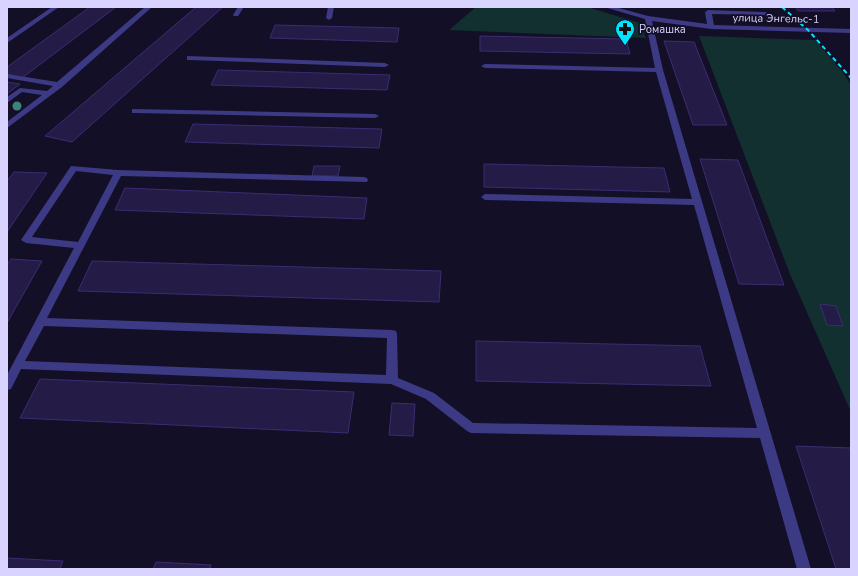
<svg xmlns="http://www.w3.org/2000/svg" width="858" height="576" font-family="'Nunito Sans',sans-serif">
<style>
.green{fill:#12302f}
.building{fill:#241b47;stroke:#3b2d73}
.lines{fill:none;stroke-linecap:round;stroke-linejoin:round}
.minor{fill:#3d3a85;fill-rule:evenodd}
.rail{stroke:#00e5ff;stroke-width:2;stroke-dasharray:4.5 3.5;stroke-linecap:butt}
.tree{fill:#3d827b}
.labels{text-anchor:middle;stroke-width:3.5;stroke-linejoin:round;paint-order:stroke}
.far-street-label{font-size:11px;fill:#d9d4ff;stroke:#130f26}
.far-poi-label{font-size:11px;fill:#d9d4ff;stroke:#130f26;text-anchor:start}
</style>
<rect width="100%" height="100%" fill="#130f26"/>
<path class="green" d="M 476,7 L 587,7 L 640,23 L 646,38 L 449,30 Z
M 699,36 L 815,40 L 842,71 L 851,85 L 851,412 L 790,274 Z"/>
<path class="building" d="M 90,7 L 116,7 L 22,78 L 7,74 L 7,67 Z
M 196,7 L 223,7 L 72,142 L 45,136 Z
M 796,7 L 832,7 L 835,11 L 798,11 Z
M 275,25 L 399,28 L 397,42 L 270,38 Z
M 480,36 L 626,39 L 630,54 L 480,51 Z
M 664,41 L 694,42 L 727,125 L 693,125 Z
M 218,70 L 390,75 L 387,90 L 211,85 Z
M 7,82 L 20,84 L 7,94 Z
M 193,124 L 382,129 L 379,148 L 185,142 Z
M 700,159 L 738,160 L 784,285 L 739,284 Z
M 484,164 L 664,168 L 670,192 L 484,187 Z
M 314,166 L 340,166 L 338,176 L 312,176 Z
M 14,172 L 47,173 L 7,232 L 7,181 Z
M 125,188 L 367,198 L 364,219 L 115,210 Z
M 11,259 L 42,261 L 7,323 L 7,265 Z
M 92,261 L 441,271 L 439,302 L 78,291 Z
M 820,304 L 836,306 L 843,326 L 827,325 Z
M 476,341 L 700,346 L 711,386 L 476,381 Z
M 40,379 L 354,392 L 348,433 L 20,418 Z
M 392,403 L 415,404 L 413,436 L 389,435 Z
M 796,446 L 851,448 L 851,569 L 836,569 Z
M 7,558 L 63,561 L 60,569 L 7,569 Z
M 156,562 L 211,565 L 210,569 L 153,569 Z"/>
<g class="lines">
<path class="minor" d="M 52,7 L 59,7 L 7,43 L 7,38 Z
M 145,7 L 152,7 L 62,87 L 7,128 L 7,122 L 42,95 L 22,92 L 7,103 L 7,97 L 20,88 L 47,91 L 53,86 L 7,78 L 7,74 L 57,82 Z
M 238,7 L 244,7 L 238,16 L 234,16 L 233,15 Z
M 328,7 L 334,7 L 332,18 L 329,20 L 326,18 Z
M 604,7 L 615,7 L 648,16 L 707,24 L 705,12 L 708,10 L 765,12 L 767,13 L 767,15 L 712,14 L 714,25 L 851,29 L 851,33 L 711,29 L 652,21 L 663,70 L 811,569 L 797,569 L 760,438 L 471,433 L 467,431 L 426,399 L 391,384 L 21,369 L 11,389 L 7,390 L 7,375 L 74,248 L 26,243 L 21,240 L 71,166 L 118,170 L 364,177 L 367,178 L 368,180 L 367,182 L 121,176 L 47,318 L 392,330 L 396,331 L 397,334 L 398,378 L 434,393 L 473,423 L 757,428 L 694,205 L 485,200 L 481,197 L 485,194 L 692,199 L 656,72 L 485,68 L 481,66 L 485,64 L 655,68 L 645,19 ZM 76,171 L 113,175 L 78,242 L 32,237 ZM 44,326 L 387,338 L 386,375 L 25,361 Z
M 187,56 L 385,63 L 389,65 L 385,67 L 190,60 L 187,60 Z
M 132,109 L 375,114 L 379,116 L 375,118 L 135,113 L 132,113 Z"/>
<path class="rail" d="M 782,7 L 808,30 L 851,78"/>
</g>
<circle class="tree" cx="17" cy="106" r="4.5"/>
<defs>
<symbol id="pharmacy-pin" viewBox="-11 -11 22 30"><path d="M0 17L-7.5 6A9.5 9.5 0 1 1 7.5 6Z" fill="#00e5ff" stroke="#130f26"/><path d="M-2-6h4v4h4v4h-4v4h-4v-4h-4v-4h4Z" fill="#111"/></symbol>
</defs>
<g fill-rule="evenodd">
<use href="#pharmacy-pin" x="614" y="18" width="22" height="30"/>
</g>
<g class="labels">
<g class="far-street-label">
<text transform="translate(776 18) rotate(1)" y="4">улица Энгельс-1</text>
</g>
<g class="far-poi-label">
<text x="639" y="33">Ромашка</text>
</g>
</g>
<rect width="858" height="576" fill="none" stroke="#d9d4ff" stroke-width="16"/>
</svg>
